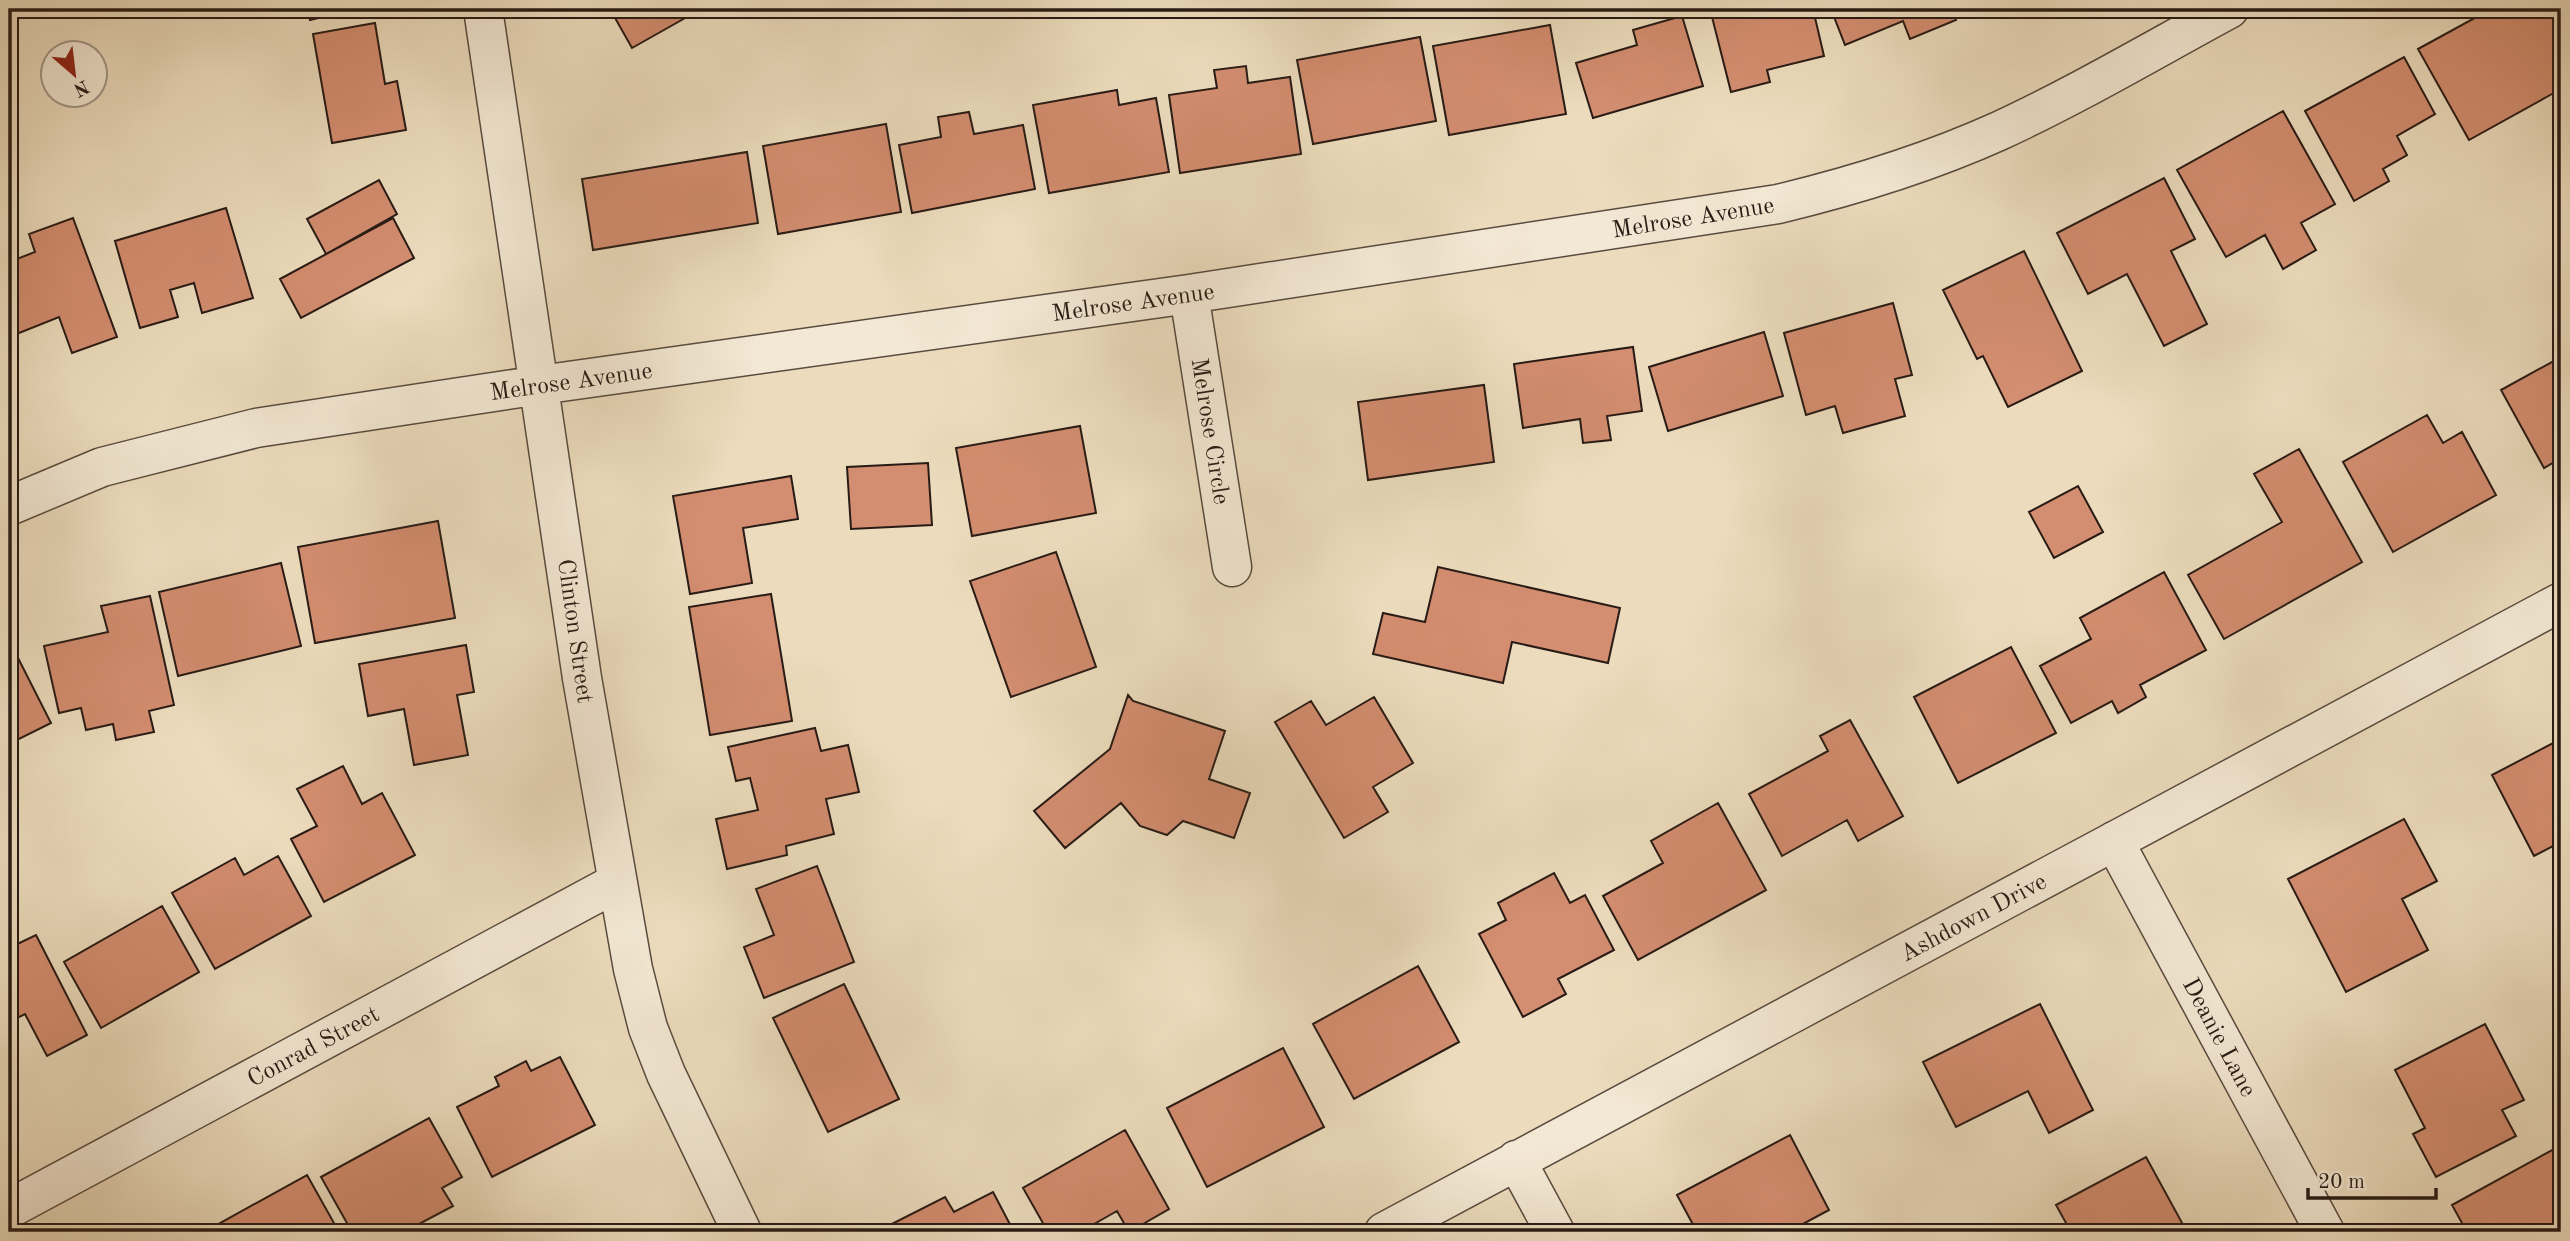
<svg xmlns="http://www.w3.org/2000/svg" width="2570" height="1241" font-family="'Old Standard TT',serif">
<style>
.building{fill:#d38d70;stroke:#281b15;stroke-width:2}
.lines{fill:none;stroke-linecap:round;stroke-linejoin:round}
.minor-casing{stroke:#594b3f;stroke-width:41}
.minor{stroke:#f3e8d4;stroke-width:38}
.labels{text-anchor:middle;stroke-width:7;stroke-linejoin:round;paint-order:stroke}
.street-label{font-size:24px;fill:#281b15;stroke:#f3e8d4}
</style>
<rect width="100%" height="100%" fill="#ecdcbd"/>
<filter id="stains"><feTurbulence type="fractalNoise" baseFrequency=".00286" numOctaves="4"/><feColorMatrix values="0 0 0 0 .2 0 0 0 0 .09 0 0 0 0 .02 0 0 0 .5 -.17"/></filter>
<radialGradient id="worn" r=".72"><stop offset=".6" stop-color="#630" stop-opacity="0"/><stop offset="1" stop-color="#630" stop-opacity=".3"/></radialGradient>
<path class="building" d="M 307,9 L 356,9 L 310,20 Z
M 610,9 L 701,9 L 632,48 Z
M 1710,9 L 1813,9 L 1824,56 L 1767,70 L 1770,82 L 1731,92 Z
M 1831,9 L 1951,9 L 1956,20 L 1910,39 L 1903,21 L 1845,45 Z
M 2491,9 L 2548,9 L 2561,33 L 2561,50 L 2555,53 L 2561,64 L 2561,89 L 2469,140 L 2418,49 Z
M 1682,16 L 1703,86 L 1593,118 L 1576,63 L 1637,45 L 1633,30 Z
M 375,23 L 385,84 L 397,81 L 406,130 L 332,143 L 313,34 Z
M 1550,25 L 1566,114 L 1449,135 L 1433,46 Z
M 1420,37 L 1436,121 L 1313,144 L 1297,60 Z
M 2404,57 L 2435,114 L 2397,136 L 2407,155 L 2383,169 L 2389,181 L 2354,201 L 2305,111 Z
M 1246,66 L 1248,83 L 1290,77 L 1301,154 L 1180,173 L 1169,95 L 1217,88 L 1214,70 Z
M 1117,90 L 1119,105 L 1156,98 L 1169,172 L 1049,193 L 1033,105 Z
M 2283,111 L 2335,204 L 2301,223 L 2316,250 L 2283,269 L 2265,235 L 2226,257 L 2177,170 Z
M 969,112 L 974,134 L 1023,125 L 1035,189 L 912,213 L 899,145 L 941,137 L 938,117 Z
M 886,124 L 901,212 L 778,234 L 763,146 Z
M 747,152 L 758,223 L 593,250 L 582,179 Z
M 2164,178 L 2195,239 L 2171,251 L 2207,324 L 2164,346 L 2127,274 L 2088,294 L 2057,233 Z
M 379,180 L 397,214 L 326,254 L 307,219 Z
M 226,208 L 253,298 L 202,313 L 194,283 L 170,290 L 178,317 L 140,328 L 115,241 Z
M 73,218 L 117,337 L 72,353 L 59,317 L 9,337 L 9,262 L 35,252 L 29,234 Z
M 393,218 L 414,258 L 301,318 L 280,279 Z
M 2024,251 L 2082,371 L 2008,407 L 1983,356 L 1977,359 L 1943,290 Z
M 1893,303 L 1912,375 L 1895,379 L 1905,416 L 1843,433 L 1835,406 L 1806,415 L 1784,333 Z
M 1764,332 L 1783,396 L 1668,431 L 1649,367 Z
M 1633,347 L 1642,411 L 1607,416 L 1611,440 L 1583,443 L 1580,419 L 1523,428 L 1514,364 Z
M 2561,357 L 2561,458 L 2544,468 L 2501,390 Z
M 1484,385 L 1494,462 L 1368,480 L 1358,402 Z
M 2427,415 L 2443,443 L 2462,432 L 2496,495 L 2393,552 L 2343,462 Z
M 1080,426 L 1096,513 L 972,536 L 956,448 Z
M 2299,449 L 2362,562 L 2224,639 L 2188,575 L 2282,522 L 2254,474 Z
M 928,463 L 932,525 L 851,529 L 847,467 Z
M 791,476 L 798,519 L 743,528 L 752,583 L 690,594 L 673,496 Z
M 2078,486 L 2103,532 L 2054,558 L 2029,512 Z
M 438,521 L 455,618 L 315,643 L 298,547 Z
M 1056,552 L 1096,667 L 1011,697 L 970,581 Z
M 281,563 L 301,646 L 178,676 L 159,592 Z
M 1438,567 L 1620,608 L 1608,663 L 1512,642 L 1503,683 L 1373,654 L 1383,613 L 1425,622 Z
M 2164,572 L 2206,650 L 2140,685 L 2146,697 L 2118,713 L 2112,701 L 2071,723 L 2040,666 L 2091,639 L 2080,618 Z
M 771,594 L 792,721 L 710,735 L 689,607 Z
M 150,596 L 174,705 L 149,711 L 154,732 L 116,740 L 113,724 L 86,730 L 81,708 L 59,713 L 44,646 L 108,632 L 101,606 Z
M 466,645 L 474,692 L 457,695 L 468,755 L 414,765 L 404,709 L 368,716 L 359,664 Z
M 2011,647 L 2056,733 L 1958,783 L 1914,697 Z
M 15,652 L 51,723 L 9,744 L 9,655 Z
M 1128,695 L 1133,701 L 1225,731 L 1209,779 L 1250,793 L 1234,838 L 1183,821 L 1167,835 L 1140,826 L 1121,803 L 1065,848 L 1034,811 L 1110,749 Z
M 1374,697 L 1413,763 L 1373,787 L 1388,812 L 1344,838 L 1275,722 L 1311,701 L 1326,725 Z
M 1850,720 L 1903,816 L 1858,841 L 1847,820 L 1782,856 L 1749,794 L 1828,751 L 1820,736 Z
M 815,728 L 821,751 L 848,745 L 859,792 L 826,799 L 834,834 L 786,846 L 787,855 L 727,869 L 716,819 L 758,810 L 750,778 L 736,781 L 728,747 Z
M 2561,739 L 2561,842 L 2534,856 L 2492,775 Z
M 343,766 L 362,804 L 382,793 L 415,855 L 324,902 L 291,839 L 317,826 L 297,789 Z
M 1718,803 L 1766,890 L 1638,960 L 1603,896 L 1663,863 L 1651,841 Z
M 2404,819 L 2437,881 L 2402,899 L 2428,950 L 2346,992 L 2288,879 Z
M 278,856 L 311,916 L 215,969 L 172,893 L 235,858 L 244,875 Z
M 817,866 L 854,962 L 764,998 L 744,947 L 774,935 L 756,889 Z
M 1554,873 L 1570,903 L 1585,895 L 1614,950 L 1558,979 L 1566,994 L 1523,1017 L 1479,934 L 1506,920 L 1498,903 Z
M 162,906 L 199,972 L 101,1028 L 64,962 Z
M 36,935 L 87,1035 L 47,1056 L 25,1014 L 9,1022 L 9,948 Z
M 1418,966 L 1459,1042 L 1354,1099 L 1313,1024 Z
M 844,984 L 899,1099 L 828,1132 L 773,1018 Z
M 2040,1004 L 2093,1110 L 2049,1133 L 2028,1091 L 1956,1127 L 1923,1062 Z
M 2485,1024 L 2524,1100 L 2502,1110 L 2516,1136 L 2436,1177 L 2413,1134 L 2425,1128 L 2395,1070 Z
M 1283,1048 L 1324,1127 L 1207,1187 L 1167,1108 Z
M 560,1057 L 595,1125 L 492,1177 L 457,1107 L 499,1086 L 495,1077 L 526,1061 L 531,1071 Z
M 429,1118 L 462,1177 L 442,1188 L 453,1206 L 404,1232 L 352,1232 L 321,1177 Z
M 1125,1130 L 1169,1209 L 1129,1232 L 1117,1211 L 1080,1232 L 1048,1232 L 1023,1188 Z
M 1790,1135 L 1829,1210 L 1788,1232 L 1697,1232 L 1677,1195 Z
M 2554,1149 L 2561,1162 L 2561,1232 L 2467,1232 L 2452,1205 Z
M 2146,1157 L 2187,1232 L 2071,1232 L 2056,1205 Z
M 307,1175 L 339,1232 L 204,1232 Z
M 993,1192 L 1014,1232 L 876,1232 L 945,1197 L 954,1212 Z"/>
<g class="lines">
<defs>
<path id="minor" d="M 483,9 L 582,678 L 633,969 L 648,1028 L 666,1074 L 742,1232
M 1189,294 L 1232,567
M 9,506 L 102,467 L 256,428 L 540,385 L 1189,294 L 1778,204 C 1853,186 1928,163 1999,131 C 2077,95 2153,50 2229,9
M 2114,841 L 2325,1232
M 1516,1160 L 1555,1232
M 9,1209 L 616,883
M 1384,1232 L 2561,602"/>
</defs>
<use href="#minor" class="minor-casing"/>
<use href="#minor" class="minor"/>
</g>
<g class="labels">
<g class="street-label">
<text transform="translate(1693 217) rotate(-9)" y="8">Melrose Avenue</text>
<text transform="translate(1133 302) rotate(-8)" y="8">Melrose Avenue</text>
<text transform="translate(571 381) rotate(-8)" y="8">Melrose Avenue</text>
<text transform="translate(1211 431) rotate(81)" y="8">Melrose Circle</text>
<text transform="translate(576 631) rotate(82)" y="8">Clinton Street</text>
<text transform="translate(1973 917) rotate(-28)" y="8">Ashdown Drive</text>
<text transform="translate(2220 1037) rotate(62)" y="8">Deanie Lane</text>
<text transform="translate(313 1046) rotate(-28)" y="8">Conrad Street</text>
</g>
</g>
<rect width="2570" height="1241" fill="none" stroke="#ecdcbd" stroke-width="35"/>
<rect x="10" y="10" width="2549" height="1220" fill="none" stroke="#281b15" stroke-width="3.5"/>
<rect x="18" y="18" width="2535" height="1206" fill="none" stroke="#281b15" stroke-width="2"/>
<g transform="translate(74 74) rotate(152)"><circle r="33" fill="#f3e8d4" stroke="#a29688" stroke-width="2"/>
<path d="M0-5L12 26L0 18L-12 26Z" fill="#8f2418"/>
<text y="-10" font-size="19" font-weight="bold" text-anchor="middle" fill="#281b15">N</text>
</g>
<path d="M2308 1188v10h128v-10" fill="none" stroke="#281b15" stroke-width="3.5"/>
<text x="2318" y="1188" font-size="21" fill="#281b15" stroke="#f3e8d4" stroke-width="5" paint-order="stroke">20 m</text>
<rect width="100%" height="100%" filter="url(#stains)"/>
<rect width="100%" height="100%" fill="url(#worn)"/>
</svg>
